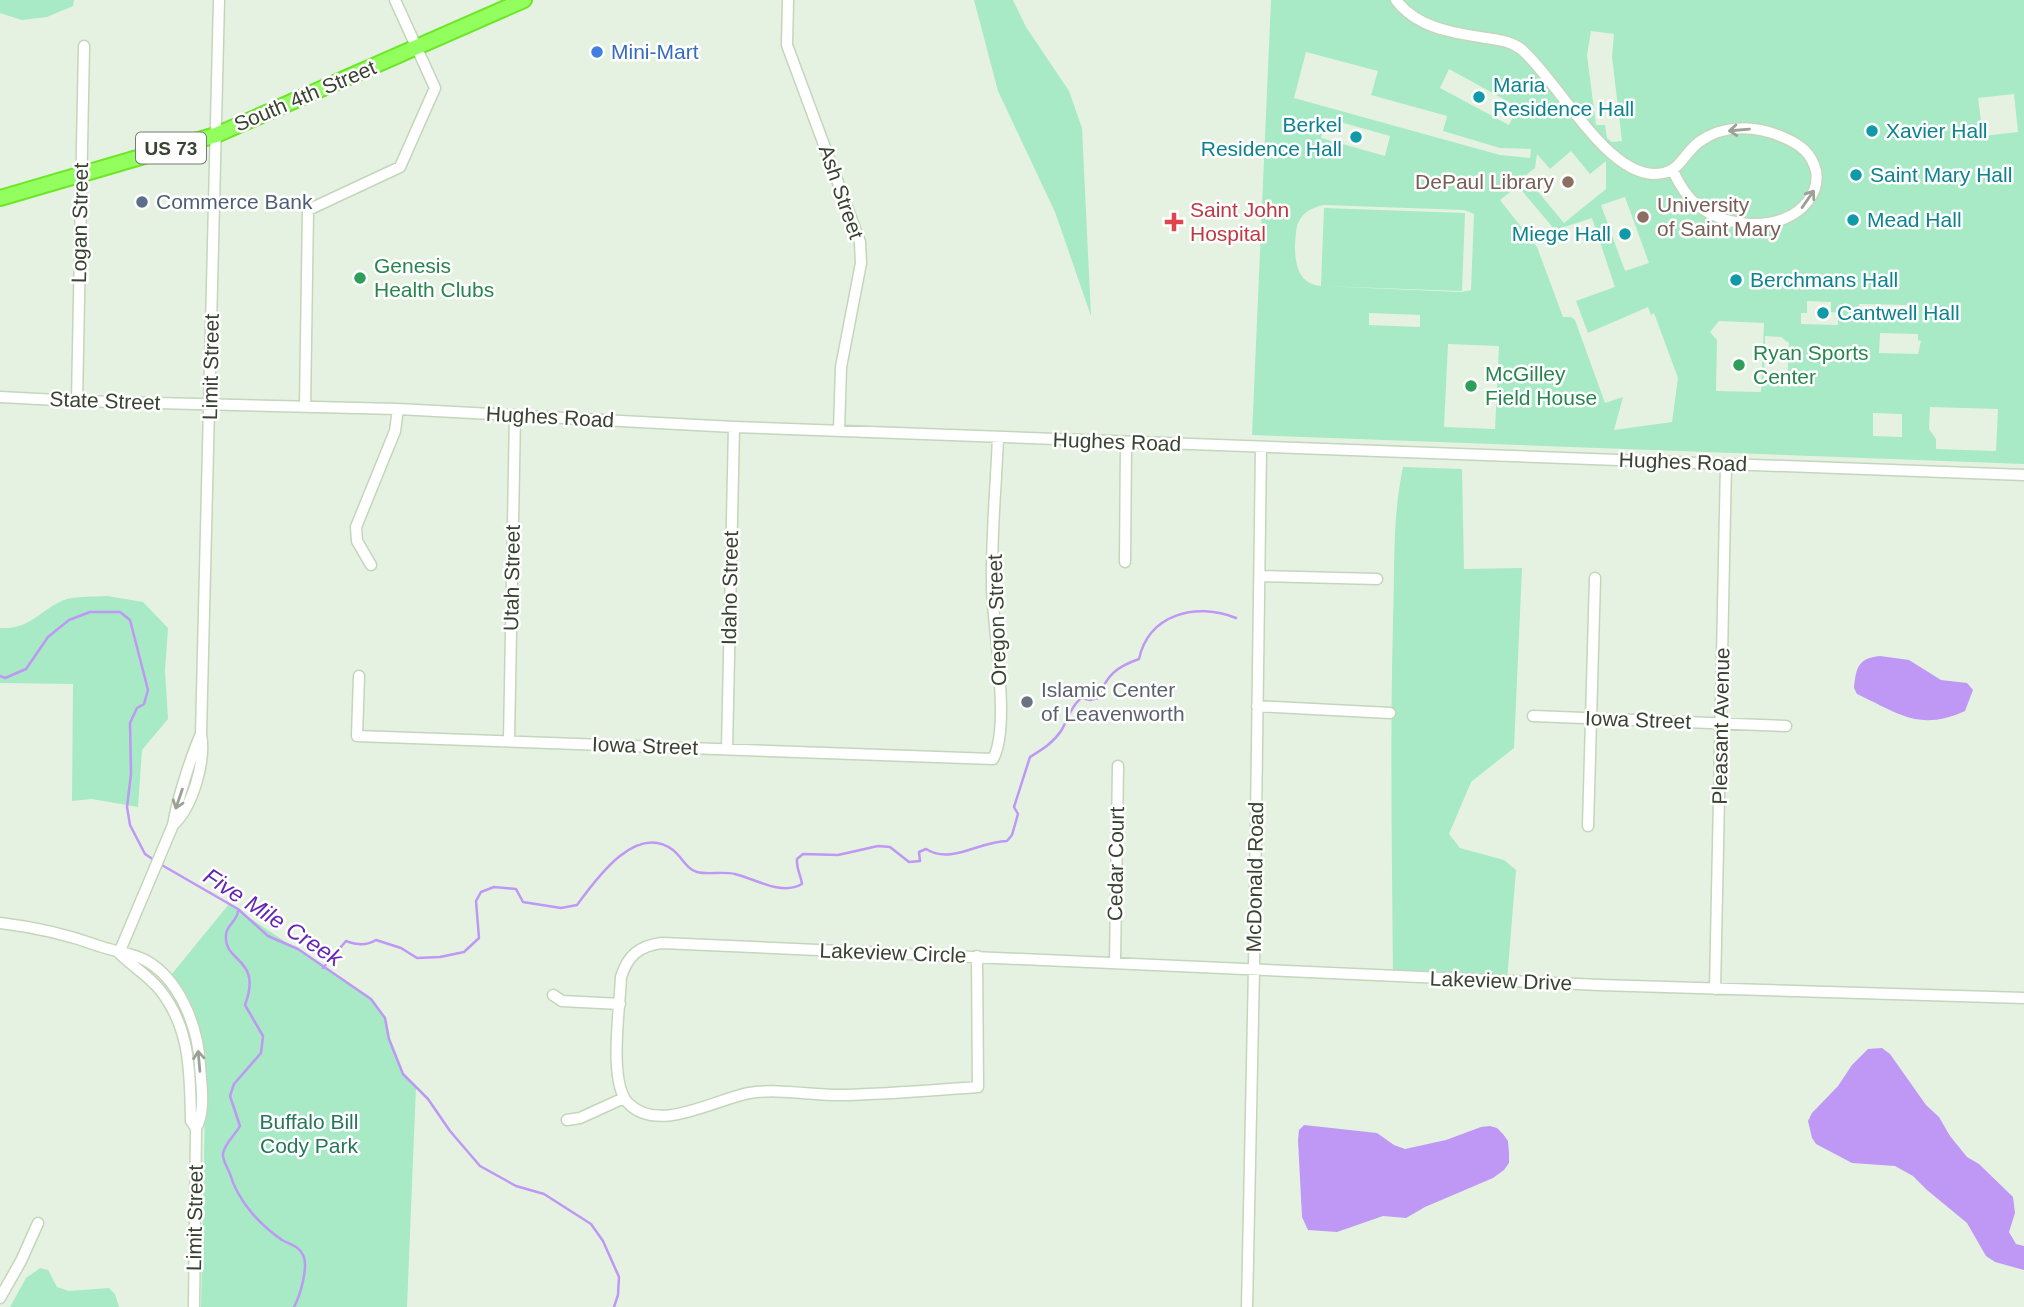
<svg xmlns="http://www.w3.org/2000/svg" width="2024" height="1307" font-family="Arial,sans-serif">
<style>
.green{fill:#a7eac5;fill-rule:evenodd}
.water{fill:#be98f4}
.lines{fill:none;stroke-linecap:round;stroke-linejoin:round}
.stream{stroke:#be98f4;stroke-width:2.5}
.minor-casing{stroke:#c3d6bb;stroke-width:13}
.highway-casing{stroke:#6ce627;stroke-width:18}
.minor{stroke:#fff;stroke-width:10}
.highway{stroke:#93ff5f;stroke-width:14}
.oneway{stroke:#9ca198}
.shop-dot{fill:#3f7fe0;stroke:#fff;stroke-width:2.5}
.culture-dot{fill:#0f9aa8;stroke:#fff;stroke-width:2.5}
.education-dot{fill:#8d6e63;stroke:#fff;stroke-width:2.5}
.service-dot{fill:#5c6f8a;stroke:#fff;stroke-width:2.5}
.health-dot{fill:#e0444e;stroke:#fff;stroke-width:2.5}
.leisure-dot{fill:#2e9e5b;stroke:#fff;stroke-width:2.5}
.worship-dot{fill:#6b7280;stroke:#fff;stroke-width:2.5}
.labels{text-anchor:middle;stroke-width:5;stroke-linejoin:round;paint-order:stroke}
.shield{fill:#fff;stroke:#747b70;stroke-width:2}
.shield-label{font-size:19px;font-weight:bold;fill:#394332}
.shop-label{font-size:21px;fill:#366cbe;stroke:#fff;text-anchor:start}
.culture-label{font-size:21px;fill:#0d838f;stroke:#fff;text-anchor:start}
.street-label{font-size:21px;fill:#394332;stroke:#fff}
.education-label{font-size:21px;fill:#785e54;stroke:#fff;text-anchor:end}
.service-label{font-size:21px;fill:#4e5e75;stroke:#fff;text-anchor:start}
.health-label{font-size:21px;fill:#be3a42;stroke:#fff;text-anchor:start}
.leisure-label{font-size:21px;fill:#27864d;stroke:#fff;text-anchor:start}
.worship-label{font-size:21px;fill:#5b616d;stroke:#fff;text-anchor:start}
.park-label{font-size:21px;fill:#237758;stroke:#fff}
.water-label{font-size:23px;font-style:italic;fill:#6326b4;stroke:#fff}
</style>
<rect width="100%" height="100%" fill="#e6f2e1"/>
<path class="green" d="M 0,0 L 74,0 L 73,6 L 47,17 L 22,20 L 0,13 Z
M 974,0 L 1013,0 L 1026,27 L 1069,91 L 1082,128 L 1091,316 L 1055,212 L 998,91 Z
M 1271,0 L 2024,0 L 2024,464 L 1252,435 ZM 1591,31 L 1614,34 L 1612,57 L 1622,141 L 1612,142 L 1607,138 L 1605,125 L 1596,125 L 1587,55 ZM 1306,52 L 1378,71 L 1371,95 L 1447,116 L 1443,131 L 1500,148 L 1531,149 L 1530,158 L 1500,155 L 1294,98 ZM 1449,69 L 1518,107 L 1509,125 L 1440,88 ZM 2014,94 L 2018,132 L 1983,136 L 1978,98 ZM 1326,118 L 1390,136 L 1385,156 L 1321,138 ZM 1571,151 L 1590,174 L 1606,161 L 1606,189 L 1564,223 L 1525,176 L 1535,168 L 1537,154 L 1550,169 ZM 1518,186 L 1555,230 L 1592,218 L 1615,287 L 1576,301 L 1588,333 L 1648,307 L 1651,315 L 1654,313 L 1678,378 L 1672,422 L 1614,430 L 1623,397 L 1605,403 L 1575,320 L 1571,317 L 1563,317 L 1537,247 L 1500,200 ZM 1625,197 L 1649,263 L 1625,271 L 1601,205 ZM 1324,205 L 1464,210 L 1474,214 L 1471,290 L 1461,292 L 1321,286 L 1462,291 L 1465,213 L 1324,208 L 1321,286 C 1298,284 1295,264 1295,245 C 1296,236 1295,226 1301,218 C 1306,210 1315,207 1324,205 ZM 1807,301 L 1831,302 L 1831,312 L 1838,313 L 1838,325 L 1801,324 L 1801,313 L 1807,313 ZM 1859,304 L 1908,305 L 1908,316 L 1860,316 ZM 1369,313 L 1420,315 L 1420,327 L 1369,325 ZM 1719,321 L 1764,323 L 1761,392 L 1716,391 L 1717,340 L 1710,332 ZM 1880,333 L 1918,334 L 1918,340 L 1921,341 L 1918,354 L 1879,353 ZM 1765,336 L 1781,337 L 1789,343 L 1787,386 L 1764,382 ZM 1448,344 L 1499,346 L 1495,429 L 1444,427 ZM 1930,407 L 1998,409 L 1996,451 L 1936,449 L 1936,439 L 1929,429 ZM 1873,413 L 1902,414 L 1902,437 L 1873,436 Z
M 1403,467 L 1462,469 L 1464,569 L 1522,568 L 1514,748 L 1471,782 L 1449,834 L 1460,848 L 1504,860 L 1516,870 L 1507,981 L 1393,976 C 1392,858 1390,739 1393,620 C 1395,568 1392,519 1403,467 Z
M 107,596 L 143,602 L 168,628 L 165,671 L 168,719 L 142,750 L 138,807 L 92,799 L 72,801 L 73,684 L 0,683 L 0,628 C 32,630 42,607 67,599 C 79,596 94,597 107,596 Z
M 229,904 L 371,999 L 385,1018 L 389,1039 L 402,1074 L 416,1087 L 407,1307 L 201,1307 L 206,1055 L 193,1008 L 186,994 L 171,975 Z
M 40,1268 L 48,1270 L 57,1287 L 69,1291 L 109,1288 L 115,1294 L 119,1307 L 10,1307 L 26,1278 Z"/>
<path class="water" d="M 1880,656 L 1909,660 L 1941,680 L 1967,683 L 1973,690 L 1965,711 C 1919,732 1898,713 1857,694 L 1854,688 C 1856,668 1858,658 1880,656 Z
M 1882,1048 L 1890,1054 L 1926,1105 L 1939,1117 L 1950,1136 L 1967,1157 L 1979,1164 L 2013,1197 L 2015,1213 L 2009,1232 L 2016,1244 L 2024,1246 L 2024,1270 L 1995,1262 L 1986,1256 L 1967,1223 L 1927,1190 L 1913,1176 L 1895,1166 L 1852,1163 L 1816,1144 L 1812,1138 L 1808,1121 L 1812,1113 L 1838,1086 L 1852,1065 L 1868,1049 Z
M 1304,1125 L 1377,1133 L 1394,1145 L 1405,1149 L 1446,1140 L 1481,1127 L 1490,1126 L 1497,1128 L 1503,1134 L 1508,1141 L 1509,1153 L 1509,1163 L 1504,1170 L 1493,1178 L 1425,1207 L 1406,1218 L 1383,1216 L 1337,1232 L 1308,1230 L 1302,1217 L 1298,1140 L 1299,1130 Z"/>
<g class="lines">
<path class="stream" d="M 0,676 L 5,678 L 26,669 L 48,637 L 69,620 L 90,612 L 120,612 L 130,620 L 148,690 L 144,704 L 137,708 L 130,723 L 131,774 L 127,807 L 130,825 L 145,854 L 154,860
M 160,864 L 238,909 L 268,936 L 298,949 L 371,999 L 385,1018 L 389,1039 L 403,1074 L 428,1099 L 450,1131 L 480,1166 L 516,1186 L 544,1194 L 591,1224 L 603,1241 L 619,1277 L 618,1295 L 614,1307
M 238,911 C 237,922 226,925 226,935 C 223,963 263,957 245,1005 L 263,1036 L 261,1053 L 234,1084 L 230,1096 L 240,1126 C 235,1135 224,1144 223,1154 C 222,1160 228,1168 230,1174 C 238,1201 259,1224 282,1240 C 291,1245 299,1246 303,1255 C 309,1266 300,1296 294,1307
M 323,968 L 346,941 C 357,945 366,946 376,940 L 401,948 L 417,958 L 440,957 L 464,952 L 479,938 L 476,901 L 481,892 L 494,887 L 516,889 L 523,902 L 561,908 L 577,905 C 596,879 636,822 673,850 C 682,857 686,869 697,872 C 708,875 723,871 735,874 C 756,879 781,896 802,884 C 801,875 796,869 797,859 L 803,854 L 838,855 L 878,846 L 890,847 L 909,862 L 920,861 L 919,852 L 926,849 C 951,865 980,841 1007,841 L 1012,835 L 1018,814 L 1014,807 L 1030,757 C 1041,750 1053,743 1061,731 C 1067,721 1072,704 1082,698 L 1090,700 L 1098,698 C 1107,675 1116,667 1139,659 C 1149,614 1196,602 1236,618"/>
<defs>
<path id="minor" d="M 788,0 L 787,45 L 860,242 L 861,263 L 841,367 L 839,431
M 1396,0 C 1417,28 1453,33 1486,38 C 1498,40 1511,41 1521,49 C 1556,78 1604,173 1654,174 C 1680,174 1681,156 1699,142 C 1725,123 1758,126 1785,138 C 1801,145 1812,154 1816,171 C 1818,182 1815,192 1808,201 C 1784,233 1726,229 1697,205 C 1686,196 1679,184 1673,171
M 0,397 L 77,401 L 398,409 L 734,427 L 2024,475
M 77,401 L 84,46
M 305,406 L 308,210 L 400,167 L 435,88 L 395,0
M 1125,562 L 1126,442
M 371,565 L 357,541 L 356,527 L 395,431 L 398,409
M 1261,576 L 1377,579
M 359,676 L 357,736 L 993,759 C 1011,727 993,628 992,588 C 991,538 996,487 998,437
M 1257,706 L 1390,713
M 1533,716 L 1786,726
M 201,734 C 191,756 177,801 173,825 C 193,807 206,760 201,734 L 219,0
M 509,740 L 515,415
M 727,749 L 734,427
M 1588,826 L 1595,578
M 0,923 C 34,927 66,934 99,946 C 113,951 132,953 145,960 C 180,979 198,1027 200,1065 C 201,1084 206,1112 196,1128
M 119,953 C 132,966 149,976 160,990 C 191,1029 190,1074 191,1121 L 196,1128 L 194,1307
M 119,953 L 173,825
M 977,956 L 978,1087 C 934,1090 889,1094 845,1095 C 814,1096 780,1088 749,1093 C 713,1100 658,1134 628,1103 C 608,1082 620,1007 621,977 C 628,955 639,946 662,943 L 1600,985 L 2024,998
M 1115,962 L 1118,766
M 1715,989 L 1726,464
M 553,995 L 562,1001 L 620,1004
M 567,1120 L 580,1118 L 624,1098
M 0,1298 L 21,1261 L 38,1223
M 1247,1307 L 1254,968 L 1261,448"/>
<path id="highway" d="M 0,198 L 216,135 L 524,0"/>
</defs>
<use href="#minor" class="minor-casing"/>
<use href="#highway" class="highway-casing"/>
<use href="#minor" class="minor"/>
<use href="#highway" class="highway"/>
</g>
<defs><path id="oneway-shaft" d="M-6 0H5M1.5-3L5.5 0L1.5 3" fill="none" stroke-width="1.6" stroke-linecap="round" stroke-linejoin="round" transform="scale(1.75)"/></defs>
<g class="oneway">
<use href="#oneway-shaft" transform="translate(1739 130) rotate(175)"/>
<use href="#oneway-shaft" transform="translate(1808 199) rotate(-55)"/>
<use href="#oneway-shaft" transform="translate(179 799) rotate(109)"/>
<use href="#oneway-shaft" transform="translate(199 1061) rotate(-95)"/>
</g>
<circle class="shop-dot" cx="597" cy="52" r="7"/>
<g class="culture-dot">
<circle cx="1479" cy="97" r="7"/>
<circle cx="1872" cy="131" r="7"/>
<circle cx="1356" cy="137" r="7"/>
<circle cx="1856" cy="175" r="7"/>
<circle cx="1853" cy="220" r="7"/>
<circle cx="1625" cy="234" r="7"/>
<circle cx="1736" cy="280" r="7"/>
<circle cx="1823" cy="313" r="7"/>
</g>
<g class="education-dot">
<circle cx="1568" cy="182" r="7"/>
<circle cx="1643" cy="217" r="7"/>
</g>
<circle class="service-dot" cx="142" cy="202" r="7"/>
<path class="health-dot" d="M1170.5 211.5h7v7h7v7h-7v7h-7v-7h-7v-7h7z"/>
<g class="leisure-dot">
<circle cx="360" cy="278" r="7"/>
<circle cx="1739" cy="365" r="7"/>
<circle cx="1471" cy="386" r="7"/>
</g>
<circle class="worship-dot" cx="1027" cy="702" r="7"/>
<g class="labels">
<rect class="shield" x="136" y="132.5" width="70" height="31" rx="5"/>
<g class="shield-label">
<text x="171" y="155">US 73</text>
</g>
<g class="shop-label">
<text x="611" y="59">Mini-Mart</text>
</g>
<g class="culture-label">
<text x="1493" y="92">Maria<tspan x="1493" dy="24">Residence Hall</tspan></text>
<text x="1342" y="132" text-anchor="end">Berkel<tspan x="1342" dy="24">Residence Hall</tspan></text>
<text x="1886" y="138">Xavier Hall</text>
<text x="1870" y="182">Saint Mary Hall</text>
<text x="1867" y="227">Mead Hall</text>
<text x="1611" y="241" text-anchor="end">Miege Hall</text>
<text x="1750" y="287">Berchmans Hall</text>
<text x="1837" y="320">Cantwell Hall</text>
</g>
<g class="street-label">
<text transform="translate(305 96) rotate(-23)" y="7">South 4th Street</text>
<text transform="translate(841 192) rotate(71)" y="7">Ash Street</text>
<text transform="translate(80 223) rotate(-89)" y="7">Logan Street</text>
<text transform="translate(211 367) rotate(-89)" y="7">Limit Street</text>
<text transform="translate(105 401) rotate(2)" y="7">State Street</text>
<text transform="translate(550 417) rotate(3)" y="7">Hughes Road</text>
<text transform="translate(1117 442) rotate(2)" y="7">Hughes Road</text>
<text transform="translate(1683 462) rotate(2)" y="7">Hughes Road</text>
<text transform="translate(512 578) rotate(-89)" y="7">Utah Street</text>
<text transform="translate(730 588) rotate(-89)" y="7">Idaho Street</text>
<text transform="translate(997 620) rotate(-92)" y="7">Oregon Street</text>
<text transform="translate(1638 720) rotate(2)" y="7">Iowa Street</text>
<text transform="translate(1721 726) rotate(-89)" y="7">Pleasant Avenue</text>
<text transform="translate(645 746) rotate(2)" y="7">Iowa Street</text>
<text transform="translate(1116 864) rotate(-89)" y="7">Cedar Court</text>
<text transform="translate(1255 877) rotate(-89)" y="7">McDonald Road</text>
<text transform="translate(893 953) rotate(2)" y="7">Lakeview Circle</text>
<text transform="translate(1501 981) rotate(2)" y="7">Lakeview Drive</text>
<text transform="translate(195 1218) rotate(-89)" y="7">Limit Street</text>
</g>
<g class="education-label">
<text x="1554" y="189">DePaul Library</text>
<text x="1657" y="212" text-anchor="start">University<tspan x="1657" dy="24">of Saint Mary</tspan></text>
</g>
<g class="service-label">
<text x="156" y="209">Commerce Bank</text>
</g>
<g class="health-label">
<text x="1190" y="217">Saint John<tspan x="1190" dy="24">Hospital</tspan></text>
</g>
<g class="leisure-label">
<text x="374" y="273">Genesis<tspan x="374" dy="24">Health Clubs</tspan></text>
<text x="1753" y="360">Ryan Sports<tspan x="1753" dy="24">Center</tspan></text>
<text x="1485" y="381">McGilley<tspan x="1485" dy="24">Field House</tspan></text>
</g>
<g class="worship-label">
<text x="1041" y="697">Islamic Center<tspan x="1041" dy="24">of Leavenworth</tspan></text>
</g>
<g class="park-label">
<text x="309" y="1129">Buffalo Bill<tspan x="309" dy="24">Cody Park</tspan></text>
</g>
<g class="water-label">
<text transform="translate(273 917) rotate(33)" y="8">Five Mile Creek</text>
</g>
</g>
</svg>
